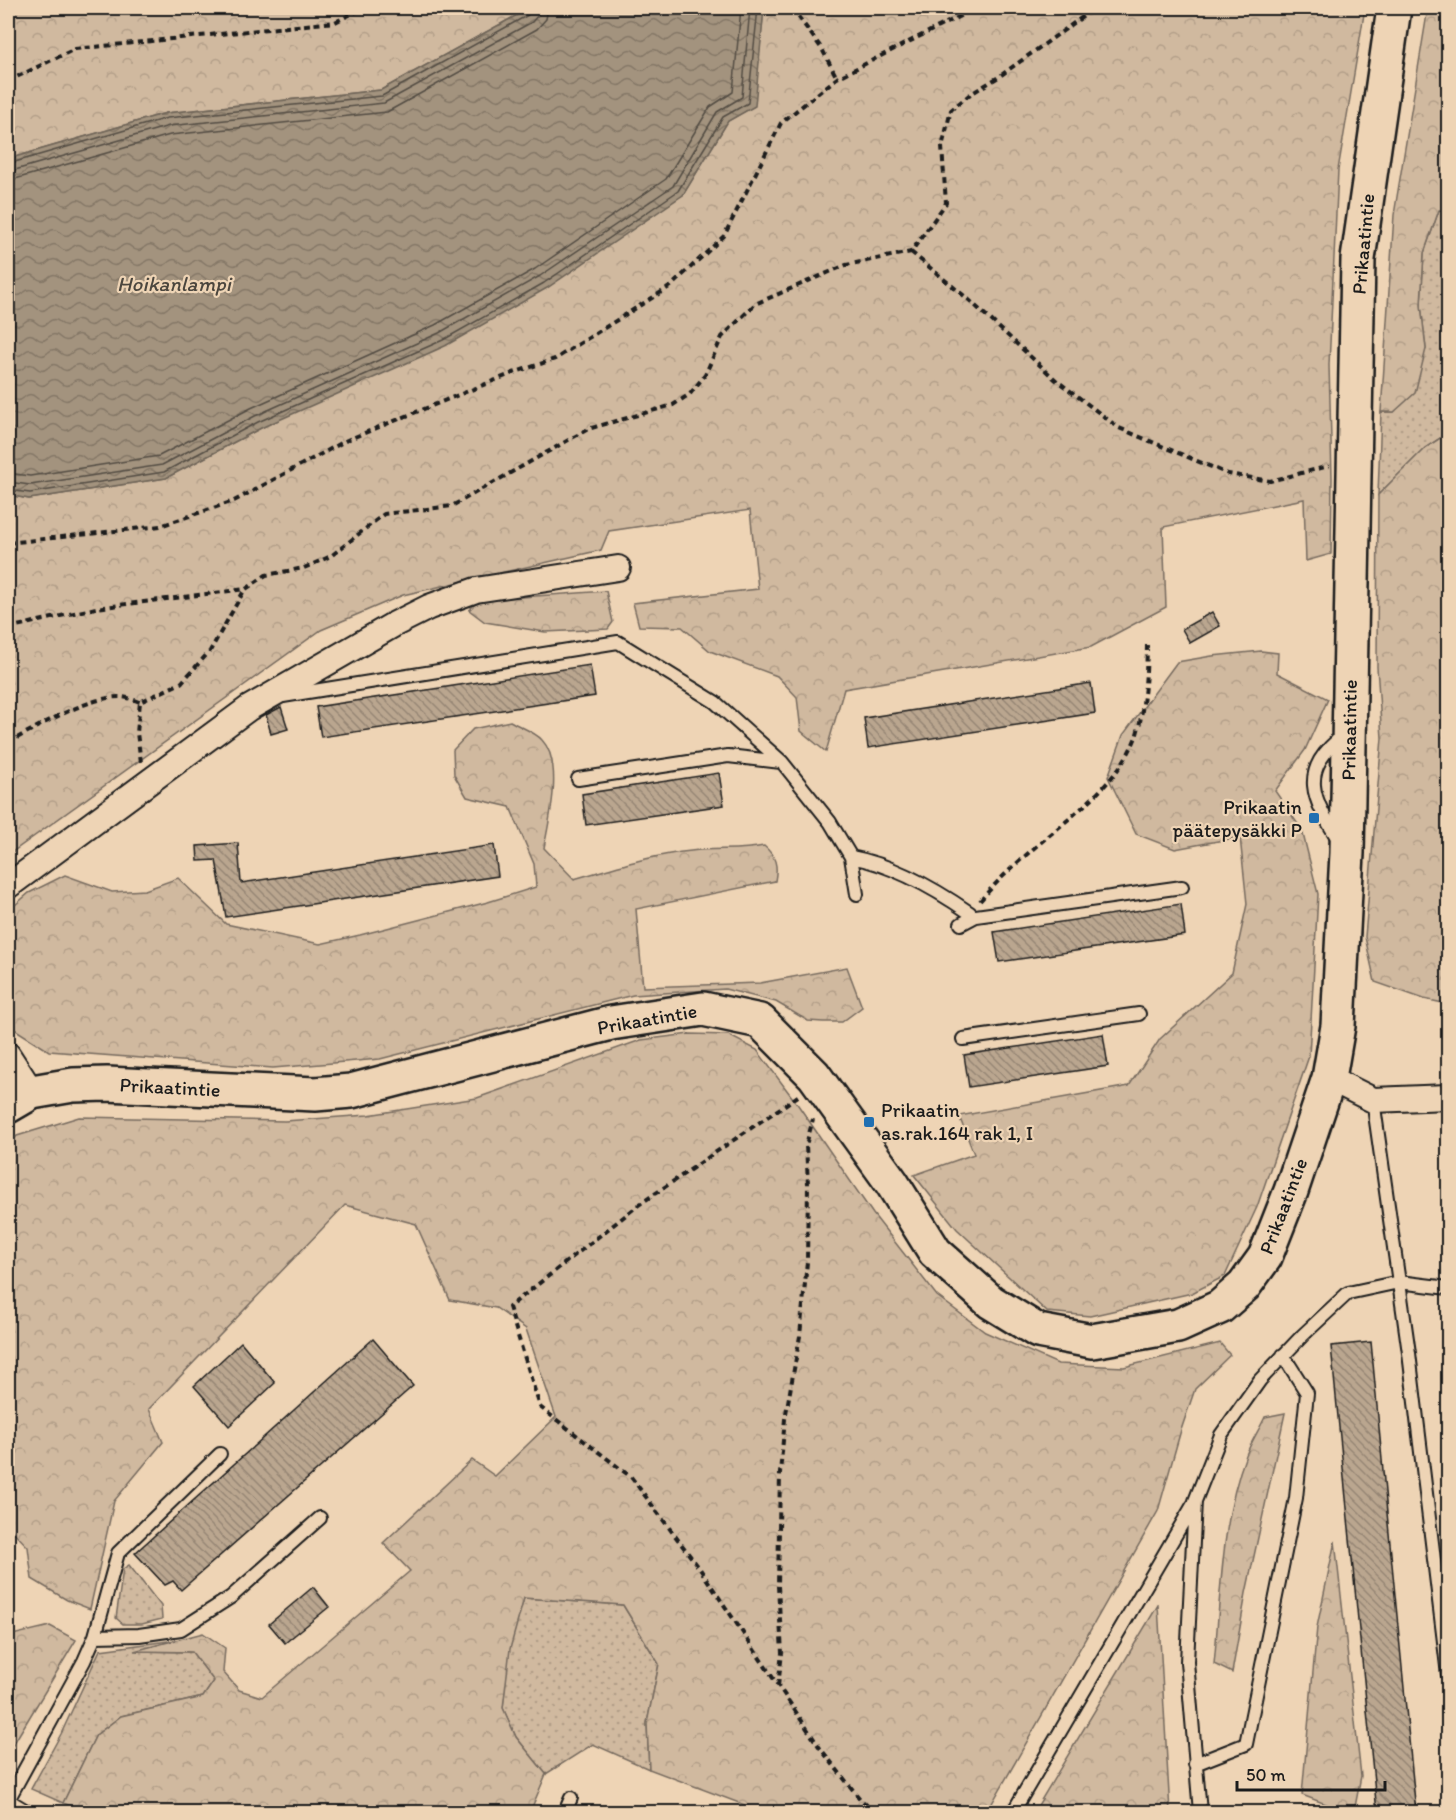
<svg xmlns="http://www.w3.org/2000/svg" width="1456" height="1820" font-family="Itim,sans-serif">
<style>
.grass{fill:url(#grass-dots);stroke:#766a5e;stroke-width:1.5}
.forest{fill:url(#forest-crowns);stroke:#766a5e;stroke-width:1.5}
.water{fill:url(#water-waves);stroke:#6d6357;stroke-width:1.5}
.lines{fill:none;stroke-linecap:round;stroke-linejoin:round}
.shore{stroke:#524c43;stroke-width:1.5}
.building{fill:url(#building-back-hatch);stroke:#1c1c1c;stroke-width:1.5}
.lane-casing{stroke:#1c1c1c;stroke-width:16}
.street-casing{stroke:#1c1c1c;stroke-width:28}
.secondary-casing{stroke:#1c1c1c;stroke-width:38}
.path{stroke:#1c1c1c;stroke-width:4;stroke-dasharray:6 4.5;stroke-linecap:butt}
.lane{stroke:#eed4b5;stroke-width:12}
.street{stroke:#eed4b5;stroke-width:24}
.secondary{stroke:#eed4b5;stroke-width:33}
.poi-dot{fill:#1f6fb2;stroke:#eed4b5;stroke-width:2}
.labels{text-anchor:middle;stroke-width:4.5;stroke-linejoin:round;paint-order:stroke}
.street-label{font-size:20px;fill:#1c1c1c;stroke:#eed4b5}
.poi-label{font-size:20px;fill:#1c1c1c;stroke:#eed4b5;text-anchor:end}
.water-label{font-size:21px;font-style:italic;fill:#4b463e;stroke:#eed4b5}
</style>
<defs>
<pattern id="grass-dots" width="8" height="8" patternUnits="userSpaceOnUse" patternTransform="scale(1.5)"><rect width="8" height="8" fill="#d0b99f"/><path d="M2 2h.1M6 6h.1" fill="none" stroke="#b29e88" stroke-width="1.8" stroke-linecap="round"/></pattern>
<pattern id="forest-crowns" width="20" height="18" patternUnits="userSpaceOnUse" patternTransform="scale(1.5)"><rect width="20" height="18" fill="#d0b99f"/><path d="M2 6a3 3 0 1 1 6 0M12 15a3 3 0 1 1 6 0" fill="none" stroke="#b29e88"/></pattern>
<pattern id="water-waves" width="16" height="10" patternUnits="userSpaceOnUse" patternTransform="scale(1.5)"><rect width="16" height="10" fill="#a3937e"/><path d="M0 5q4-4 8 0t8 0" fill="none" stroke="#847766"/></pattern>
<pattern id="building-back-hatch" width="6" height="6" patternUnits="userSpaceOnUse" patternTransform="scale(1.5)"><rect width="6" height="6" fill="#baa68f"/><path d="M-1 5l2 2M0 0l6 6M5-1l2 2" fill="none" stroke="#968674"/></pattern>
</defs>
<rect width="100%" height="100%" fill="#eed4b5"/>
<filter id="ink" filterUnits="userSpaceOnUse"><feTurbulence type="fractalNoise" baseFrequency=".0167" numOctaves="2"/><feDisplacementMap in="SourceGraphic" scale="12" xChannelSelector="R" yChannelSelector="G"/><feConvolveMatrix kernelMatrix="1 2 1 2 8 2 1 2 1" color-interpolation-filters="sRGB"/></filter>
<g filter="url(#ink)">
<path class="grass" d="M 1439,210 L 1448,211 L 1448,433 L 1425,448 L 1378,495 L 1381,412 L 1394,412 L 1426,349 L 1421,305 L 1424,253 Z
M 129,1565 L 161,1606 L 162,1619 L 142,1624 L 123,1624 L 116,1618 L 123,1569 Z
M 524,1598 L 623,1605 L 659,1664 L 647,1723 L 649,1769 L 593,1744 L 546,1774 L 516,1737 L 503,1708 L 509,1649 Z
M 176,1640 L 137,1651 L 192,1652 L 214,1681 L 203,1697 L 121,1716 L 96,1735 L 63,1803 L 31,1789 L 61,1734 L 100,1650 Z"/>
<path class="forest" d="M 8,8 L 530,8 L 381,90 L 166,113 L 8,159 Z
M 764,8 L 1365,8 L 1338,170 L 1329,365 L 1332,478 L 1331,554 L 1306,561 L 1304,499 L 1163,527 L 1166,607 L 1091,647 L 844,689 L 826,752 L 801,731 L 797,697 L 777,676 L 710,651 L 682,627 L 639,626 L 633,603 L 758,589 L 750,510 L 609,531 L 601,550 L 403,595 L 321,630 L 8,855 L 8,495 L 29,499 L 166,478 L 261,428 L 683,195 L 728,121 L 754,106 Z
M 1428,8 L 1448,8 L 1448,211 L 1439,210 L 1424,253 L 1421,305 L 1426,349 L 1415,393 L 1394,412 L 1381,412 L 1394,215 Z
M 1448,433 L 1448,1004 L 1424,999 L 1375,982 L 1365,937 L 1382,738 L 1377,667 L 1378,495 L 1425,448 Z
M 606,591 L 613,622 L 608,629 L 545,632 L 485,622 L 469,610 L 479,600 Z
M 1261,651 L 1278,653 L 1277,673 L 1328,699 L 1305,750 L 1275,791 L 1302,830 L 1318,894 L 1309,1056 L 1257,1207 L 1225,1276 L 1192,1293 L 1090,1316 L 1047,1312 L 957,1229 L 914,1175 L 974,1154 L 959,1116 L 1129,1086 L 1160,1039 L 1232,973 L 1247,904 L 1240,837 L 1175,849 L 1136,834 L 1108,777 L 1123,735 L 1177,662 L 1212,656 Z
M 510,721 C 520,727 535,732 542,740 C 564,763 549,820 544,848 L 574,879 C 613,868 651,855 691,851 C 716,848 740,851 764,846 C 776,856 778,866 775,881 L 636,909 L 643,987 L 760,983 L 847,967 L 862,1007 L 842,1022 L 823,1022 L 808,1021 L 776,1002 L 725,989 L 633,995 L 380,1059 L 273,1068 L 49,1051 L 8,1025 L 8,911 L 29,893 L 65,875 L 112,892 L 145,890 L 178,878 L 226,924 L 320,944 L 360,935 L 488,902 L 536,887 L 534,864 L 510,807 L 467,797 L 454,775 L 453,750 L 473,729 Z
M 690,1034 L 728,1035 L 757,1050 L 798,1105 L 873,1214 L 937,1296 L 985,1332 L 1058,1364 L 1124,1367 L 1220,1343 L 1230,1355 L 1195,1389 L 1181,1430 L 1158,1511 L 987,1812 L 763,1812 L 649,1769 L 647,1723 L 659,1664 L 623,1605 L 524,1598 L 510,1649 L 503,1708 L 516,1737 L 546,1774 L 530,1812 L 87,1812 L 63,1803 L 96,1735 L 121,1716 L 203,1697 L 214,1681 L 192,1652 L 134,1651 L 203,1633 L 225,1648 L 223,1672 L 239,1690 L 262,1697 L 410,1571 L 383,1543 L 472,1460 L 495,1476 L 556,1417 L 526,1329 L 496,1308 L 450,1300 L 416,1224 L 345,1205 L 149,1409 L 163,1442 L 114,1501 L 90,1609 L 67,1600 L 32,1579 L 28,1547 L 8,1526 L 8,1145 L 17,1136 L 79,1117 L 285,1121 L 368,1115 L 477,1098 L 641,1040 Z
M 1285,1413 L 1246,1593 L 1232,1673 L 1214,1664 C 1221,1595 1221,1520 1246,1455 C 1251,1442 1259,1430 1265,1417 Z
M 1335,1541 L 1361,1776 L 1354,1812 L 1347,1812 L 1302,1795 L 1317,1627 Z
M 1158,1605 L 1170,1812 L 1034,1812 Z
M 50,1626 L 76,1640 L 8,1753 L 8,1636 Z"/>
<path class="water" d="M 530,8 L 764,8 L 755,106 L 728,121 L 683,195 L 547,288 L 445,346 L 261,428 L 166,478 L 29,499 L 8,495 L 8,159 L 166,113 L 381,90 Z"/>
<g class="lines">
<path class="shore" d="M 8,164 L 167,118 L 382,96 L 528,15 L 532,8
M 8,172 L 169,126 L 384,103 L 532,22 L 538,15 L 539,8
M 8,181 L 170,135 L 387,112 L 537,29 L 546,19 L 548,8
M 8,473 L 30,476 L 159,456 L 251,408 L 435,325 L 535,269 L 666,179 L 710,107 L 733,92 L 741,8
M 8,482 L 30,485 L 162,465 L 255,416 L 439,333 L 540,276 L 673,186 L 717,112 L 742,97 L 750,8
M 8,490 L 30,493 L 164,472 L 258,422 L 443,340 L 544,283 L 678,191 L 723,117 L 748,103 L 758,8"/>
</g>
<path class="building" d="M 1212,612 L 1220,626 L 1190,643 L 1182,629 Z
M 590,665 L 595,696 L 321,737 L 316,707 Z
M 1091,683 L 1095,713 L 868,748 L 864,718 Z
M 281,707 L 288,729 L 271,734 L 266,715 Z
M 719,773 L 724,805 L 586,825 L 582,794 Z
M 238,843 L 241,883 L 494,845 L 498,876 L 226,917 L 216,860 L 198,861 L 197,846 Z
M 1181,904 L 1185,935 L 999,962 L 994,932 Z
M 1103,1034 L 1108,1066 L 969,1087 L 964,1055 Z
M 373,1339 L 413,1386 L 181,1590 L 173,1581 L 165,1585 L 135,1553 Z
M 241,1342 L 275,1383 L 229,1426 L 194,1386 Z
M 1371,1342 L 1385,1492 L 1416,1812 L 1377,1812 L 1331,1346 Z
M 313,1587 L 329,1607 L 285,1643 L 269,1624 Z"/>
<g class="lines">
<defs>
<path id="lane" d="M 283,696 L 618,642 L 715,702 L 782,762 L 830,822 L 851,857 L 857,894
M 578,779 L 728,756 L 781,762
M 1340,842 C 1312,798 1297,771 1345,734
M 851,857 C 894,865 934,888 970,913
M 961,924 L 976,916 L 1182,887
M 963,1039 L 1139,1014
M 1373,1100 L 1409,1353 L 1448,1675
M 95,1636 L 139,1635 L 181,1629 L 231,1597 L 320,1518
M 1195,1764 L 1246,1744 L 1296,1498 L 1307,1393 L 1283,1355
M 28,1812 L 8,1800 L 84,1661 L 95,1636 L 118,1553 L 220,1454
M 565,1812 L 571,1798
M 1013,1812 L 1193,1505
M 1200,1812 L 1187,1662 L 1195,1501 L 1221,1435 L 1260,1380 L 1303,1335 L 1348,1293 L 1399,1282 L 1448,1288"/>
<path id="street" d="M 8,886 L 249,708 L 393,625 L 429,607 L 476,590 L 618,568
M 8,1055 L 32,1092
M 1329,1078 L 1373,1100 L 1448,1097"/>
<path id="secondary" d="M 8,1106 L 32,1092 L 73,1085 L 107,1084 L 315,1094 L 351,1091 L 611,1023 L 703,1009 L 760,1021 L 814,1075 L 892,1183 L 935,1252 L 991,1302 L 1038,1331 L 1092,1341 L 1178,1326 L 1220,1307 L 1244,1286 L 1265,1257 L 1291,1191 L 1329,1078 L 1338,1026 L 1347,853 L 1358,259 L 1394,8"/>
</defs>
<use href="#lane" class="lane-casing"/>
<use href="#street" class="street-casing"/>
<use href="#secondary" class="secondary-casing"/>
<path class="path" d="M 792,8 L 822,49 L 837,78
M 8,81 L 75,49 L 335,22 L 364,8
M 911,252 L 968,299 L 1056,380 L 1119,428 L 1228,474 L 1270,481 L 1329,466
M 8,543 L 160,526 L 234,501 L 347,440 L 513,373 L 555,359 L 671,286 L 724,236 L 781,123 L 837,78 L 976,8
M 8,628 L 96,608 L 246,589 L 266,575 L 304,568 L 331,556 L 384,514 L 452,506 L 588,429 L 673,405 L 690,394 L 705,375 L 722,337 L 755,304 L 846,265 L 911,252 L 946,203 L 942,147 L 951,110 L 969,95 L 997,78 L 1095,8
M 8,743 C 37,727 88,696 121,697 C 127,697 134,700 140,702
M 141,762 L 137,733 L 140,702 L 181,683 L 210,651 L 245,589
M 980,901 C 1003,874 1030,851 1057,829 C 1089,802 1120,777 1136,737 C 1144,714 1147,667 1147,642
M 798,1096 L 640,1204 L 509,1307 L 540,1407 L 631,1477 L 700,1569 L 820,1748 L 860,1799 L 874,1812
M 778,1686 L 782,1653 L 778,1586 L 780,1473 L 785,1419 L 800,1336 L 807,1262 L 808,1184 L 806,1145 L 813,1119"/>
<use href="#lane" class="lane"/>
<use href="#street" class="street"/>
<use href="#secondary" class="secondary"/>
</g>
</g>
<g class="poi-dot">
<rect x="1308" y="812" width="12" height="12" rx="3"/>
<rect x="863" y="1116" width="12" height="12" rx="3"/>
</g>
<g class="labels">
<g class="street-label">
<text transform="translate(1363 244) rotate(-85)" y="7">Prikaatintie</text>
<text transform="translate(1349 730) rotate(-89)" y="7">Prikaatintie</text>
<text transform="translate(647 1019) rotate(-10)" y="7">Prikaatintie</text>
<text transform="translate(170 1087) rotate(3)" y="7">Prikaatintie</text>
<text transform="translate(1283 1206) rotate(-69)" y="7">Prikaatintie</text>
</g>
<g class="poi-label">
<text x="1302" y="814">Prikaatin<tspan x="1302" dy="23">päätepysäkki P</tspan></text>
<text x="881" y="1117" text-anchor="start">Prikaatin<tspan x="881" dy="23">as.rak.164 rak 1, I</tspan></text>
</g>
<g class="water-label">
<text x="174" y="291">Hoikanlampi</text>
</g>
</g>
<rect width="1456" height="1820" fill="none" stroke="#eed4b5" stroke-width="30"/>
<rect x="15" y="15" width="1426" height="1790" fill="none" stroke="#1c1c1c" stroke-width="2" filter="url(#ink)"/>
<path d="M1237 1781v9h148v-9" fill="none" stroke="#1c1c1c" stroke-width="3"/>
<text x="1246" y="1781" font-size="18" fill="#1c1c1c" stroke="#eed4b5" stroke-width="4.5" paint-order="stroke">50 m</text>
</svg>
